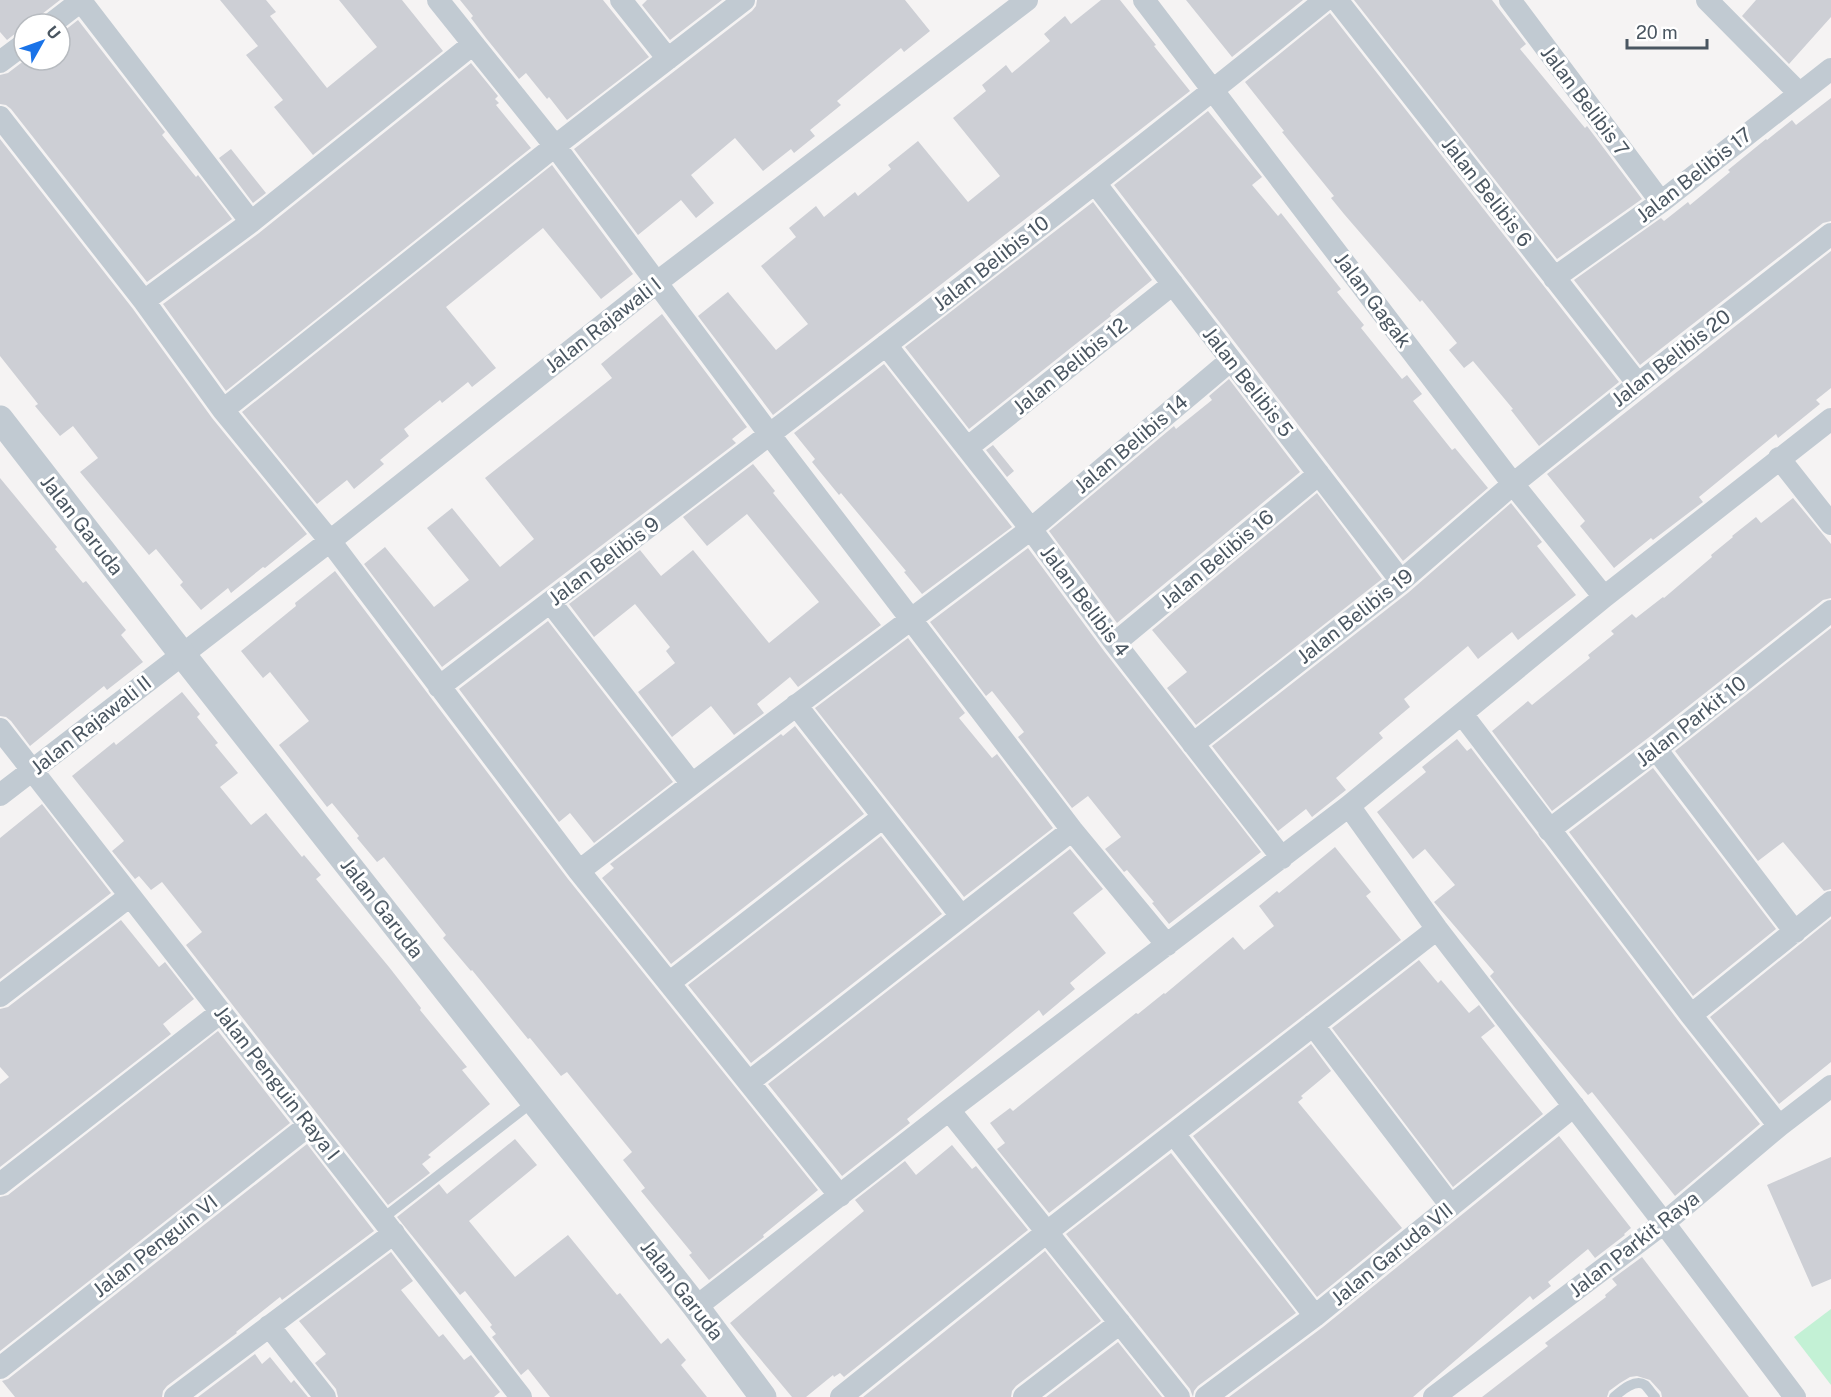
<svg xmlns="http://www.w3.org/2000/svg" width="1831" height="1397" font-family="'Public Sans',sans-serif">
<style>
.green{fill:#c3f1d5}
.building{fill:#cdcfd5}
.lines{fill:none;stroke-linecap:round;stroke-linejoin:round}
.service{stroke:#c1cad2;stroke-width:10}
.minor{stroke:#c1cad2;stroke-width:22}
.tertiary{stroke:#c1cad2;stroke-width:27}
.labels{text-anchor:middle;stroke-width:6;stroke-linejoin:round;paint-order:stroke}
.street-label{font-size:20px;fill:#4a5661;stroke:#fff}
</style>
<rect width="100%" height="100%" fill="#f5f3f3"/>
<path class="green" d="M 1831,1309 L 1831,1385 L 1794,1337 Z"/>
<path class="building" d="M 0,0 L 60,0 L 42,14 L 39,18 L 38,24 L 24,24 L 24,31 L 16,33 L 7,40 L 0,32 Z
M 220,0 L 266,0 L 276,12 L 270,16 L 327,88 L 377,47 L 339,0 L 402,0 L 443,51 L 313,155 L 274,107 L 283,100 L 246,55 L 258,46 Z
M 460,0 L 603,0 L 649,57 L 567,120 L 549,97 L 547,99 L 526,73 L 519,79 L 486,38 L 471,18 L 473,16 Z
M 647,0 L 722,0 L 670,40 L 642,5 Z
M 757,0 L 905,0 L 930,31 L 904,52 L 901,48 L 837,101 L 841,105 L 810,130 L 815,136 L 794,153 L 791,149 L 763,171 L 735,138 L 691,175 L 714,203 L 696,218 L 681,200 L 638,235 L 574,149 L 752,11 L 756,6 Z
M 1101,0 L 1120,0 L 1156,45 L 1154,46 L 1190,91 L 773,415 L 698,316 L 728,292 L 776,350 L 808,324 L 761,266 L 796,237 L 789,228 L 816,206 L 824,217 L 855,192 L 858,196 L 891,169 L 888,165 L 918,141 L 968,202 L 1000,176 L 953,118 L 986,91 L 982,85 L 1006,65 L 1012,73 L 1050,41 L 1044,34 L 1065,16 L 1071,24 Z
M 1186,0 L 1303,0 L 1232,57 Z
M 1354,0 L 1492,0 L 1526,44 L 1520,49 L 1585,128 L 1587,126 L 1642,199 L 1557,259 Z
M 1756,0 L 1831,0 L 1831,17 L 1789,64 L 1742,16 Z
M 1330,13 L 1619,382 L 1539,446 L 1511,410 L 1513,409 L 1473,361 L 1464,368 L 1449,350 L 1457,343 L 1422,300 L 1420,302 L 1344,214 L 1331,198 L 1334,196 L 1282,132 L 1284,131 L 1245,82 Z
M 78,20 L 165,132 L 162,135 L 196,177 L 198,175 L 232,219 L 147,282 L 11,109 L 6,105 L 0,104 L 0,75 L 8,73 L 25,60 L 60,60 L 60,34 Z
M 471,63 L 498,96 L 495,99 L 499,103 L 496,105 L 531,148 L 226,391 L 163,304 L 259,233 Z
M 1831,98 L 1831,221 L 1823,223 L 1640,365 L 1574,280 L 1661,218 L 1664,221 L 1688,202 L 1690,205 L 1730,172 L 1728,170 L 1766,139 L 1767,140 L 1792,120 L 1796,125 Z
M 1208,111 L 1262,177 L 1252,185 L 1278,216 L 1281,213 L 1341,289 L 1337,292 L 1364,325 L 1361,328 L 1402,379 L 1407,375 L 1422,394 L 1413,401 L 1452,450 L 1455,448 L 1488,488 L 1403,561 L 1114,185 Z
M 0,139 L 133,309 L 212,418 L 307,534 L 265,568 L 263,567 L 231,593 L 228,588 L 201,610 L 180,585 L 183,582 L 156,549 L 149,555 L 80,472 L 98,458 L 73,426 L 60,436 L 35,406 L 38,404 L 0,356 Z
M 231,149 L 266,193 L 253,203 L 219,158 Z
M 552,165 L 633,274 L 601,299 L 543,228 L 446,307 L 496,368 L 472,387 L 468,382 L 442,403 L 440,400 L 404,429 L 409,436 L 380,460 L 384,464 L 354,489 L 347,480 L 317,504 L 242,412 Z
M 1093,202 L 1152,280 L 1110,314 L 1111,316 L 969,429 L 905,347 Z
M 1831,251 L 1831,388 L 1816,400 L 1820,404 L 1778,438 L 1776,434 L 1699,497 L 1703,502 L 1653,540 L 1651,538 L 1614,568 L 1580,526 L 1585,521 L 1547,474 Z
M 662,314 L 747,427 L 732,439 L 736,443 L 442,667 L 364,564 L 385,547 L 434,607 L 469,580 L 427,528 L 452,508 L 500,567 L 534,539 L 485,478 L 612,378 L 601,364 Z
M 884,364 L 1012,527 L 922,594 L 904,572 L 906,571 L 841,493 L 839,495 L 812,462 L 815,459 L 794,433 Z
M 1229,379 L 1300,472 L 1117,623 L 1049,531 L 1174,426 L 1176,429 L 1212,400 L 1209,396 Z
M 993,445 L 1014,471 L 1007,477 L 986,450 Z
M 753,464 L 775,491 L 773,493 L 881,625 L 798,687 L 790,677 L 757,704 L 764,713 L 734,735 L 711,706 L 672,737 L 638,692 L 675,663 L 666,651 L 670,647 L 635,604 L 594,637 L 569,604 L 640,550 L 661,576 L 693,550 L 769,643 L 819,602 L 747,514 L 707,546 L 683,517 Z
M 0,478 L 57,547 L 55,549 L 83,583 L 86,581 L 126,630 L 121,635 L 143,662 L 107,690 L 104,686 L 30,746 L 11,721 L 6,717 L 0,716 Z
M 1317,493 L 1382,579 L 1196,725 L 1167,688 L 1187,672 L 1152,630 Z
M 1793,498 L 1831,544 L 1831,598 L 1823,600 L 1648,738 L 1552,811 L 1492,731 L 1528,701 L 1532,705 L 1590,658 L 1588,655 L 1614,634 L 1611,631 L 1632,614 L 1636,618 L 1663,597 L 1664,598 L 1712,557 L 1711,555 L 1733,537 L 1732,536 L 1756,517 L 1761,523 Z
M 1511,503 L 1542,542 L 1537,546 L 1576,595 L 1518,640 L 1512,632 L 1478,659 L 1468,646 L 1404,699 L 1410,707 L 1379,733 L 1383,738 L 1336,778 L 1346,790 L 1312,817 L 1306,809 L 1278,831 L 1212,746 L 1409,592 Z
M 1028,548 L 1104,651 L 1261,852 L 1169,924 L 1152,903 L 1154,902 L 1127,870 L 1124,872 L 1105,849 L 1121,837 L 1088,796 L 1072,808 L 1018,737 L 1024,732 L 1018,724 L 992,691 L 986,696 L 930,622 Z
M 335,571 L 568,879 L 818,1190 L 763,1235 L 764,1237 L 709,1280 L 689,1255 L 692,1253 L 641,1191 L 645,1188 L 623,1160 L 632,1152 L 567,1072 L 561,1076 L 530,1038 L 528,1039 L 472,970 L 471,971 L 443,938 L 446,935 L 384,857 L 377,862 L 357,838 L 359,836 L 332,803 L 327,807 L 279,745 L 309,721 L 270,672 L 263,678 L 241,651 L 296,606 L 295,603 Z
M 548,621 L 673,782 L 594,843 L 570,813 L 559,822 L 459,689 Z
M 1831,628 L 1831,889 L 1824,891 L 1783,842 L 1758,861 L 1675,751 Z
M 908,638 L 965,713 L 959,718 L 992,758 L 997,754 L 1053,828 L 964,897 L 815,708 Z
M 182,692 L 200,714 L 197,717 L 218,743 L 215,745 L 238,773 L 220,787 L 251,825 L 266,813 L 302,857 L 304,855 L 321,875 L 316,879 L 389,967 L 421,1008 L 420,1010 L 467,1067 L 462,1070 L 490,1104 L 428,1155 L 431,1157 L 422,1164 L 430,1173 L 388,1205 L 186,945 L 202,932 L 162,882 L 151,890 L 139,876 L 135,879 L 112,851 L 124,841 L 72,776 L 114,742 L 116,745 Z
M 795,726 L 864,814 L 671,964 L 602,878 L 614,868 L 610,864 L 781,734 L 783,736 Z
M 1457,739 L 1467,751 L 1471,748 L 1680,1023 L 1760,1124 L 1675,1196 L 1592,1092 L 1588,1095 L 1516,1009 L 1490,976 L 1494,972 L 1434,902 L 1455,885 L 1425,849 L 1413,859 L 1377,812 L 1426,772 L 1422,767 Z
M 1653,768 L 1776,929 L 1693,996 L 1569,832 Z
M 42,804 L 111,893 L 0,979 L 0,838 Z
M 881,836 L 942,914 L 751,1063 L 688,985 Z
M 1335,847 L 1371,892 L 1366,896 L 1401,940 L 1049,1213 L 997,1149 L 1005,1143 L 990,1123 L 1010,1108 L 1013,1111 L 1136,1013 L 1138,1014 L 1164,993 L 1165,994 L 1233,937 L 1244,950 L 1274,926 L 1259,906 L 1277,891 L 1279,893 Z
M 1070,849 L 1103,889 L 1073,913 L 1106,953 L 1070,983 L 1075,989 L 1043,1016 L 1039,1010 L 907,1119 L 910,1123 L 842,1176 L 768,1084 Z
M 1831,919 L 1831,1062 L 1779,1104 L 1710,1017 Z
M 121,920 L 159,967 L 165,962 L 194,999 L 163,1024 L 171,1034 L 0,1167 L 0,1084 L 9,1077 L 0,1067 L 0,1009 L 8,1007 Z
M 1419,960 L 1438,983 L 1441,980 L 1469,1013 L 1479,1005 L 1495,1026 L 1481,1037 L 1543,1114 L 1453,1187 L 1332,1028 Z
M 218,1031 L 290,1123 L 0,1351 L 0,1197 L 8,1195 Z
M 1311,1044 L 1331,1071 L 1301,1096 L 1303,1098 L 1298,1102 L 1402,1228 L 1317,1297 L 1193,1136 Z
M 1559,1136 L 1631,1228 L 1624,1234 L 1625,1235 L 1595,1258 L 1588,1249 L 1548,1282 L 1551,1286 L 1533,1300 L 1530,1296 L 1413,1397 L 1229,1397 L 1323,1327 Z
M 515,1139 L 537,1165 L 469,1221 L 515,1277 L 568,1235 L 617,1295 L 620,1293 L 661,1344 L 668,1338 L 686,1360 L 681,1365 L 707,1397 L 550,1397 L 528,1369 L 521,1375 L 492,1337 L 496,1334 L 490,1327 L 492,1325 L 465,1291 L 460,1295 L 397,1217 L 439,1184 L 447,1194 Z
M 307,1144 L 374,1231 L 282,1300 L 280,1297 L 236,1332 L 237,1333 L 167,1386 L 163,1391 L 162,1397 L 15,1397 L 2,1381 L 8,1379 Z
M 952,1145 L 972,1169 L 976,1166 L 1028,1230 L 844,1377 L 840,1373 L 834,1377 L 833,1375 L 806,1397 L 792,1397 L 730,1323 L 864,1211 L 855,1200 L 905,1161 L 916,1175 Z
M 1171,1153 L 1296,1313 L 1198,1386 L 1194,1391 L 1193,1397 L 1190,1389 L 1066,1234 Z
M 1831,1157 L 1831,1279 L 1812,1287 L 1767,1185 Z
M 1045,1251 L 1101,1321 L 1016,1386 L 1012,1391 L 1011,1397 L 863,1397 Z
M 391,1252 L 413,1281 L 401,1290 L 439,1337 L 443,1334 L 464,1360 L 471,1355 L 500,1392 L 494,1397 L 338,1397 L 336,1389 L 315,1363 L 326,1354 L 299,1321 Z
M 1642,1257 L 1749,1397 L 1662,1397 L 1661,1392 L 1650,1380 L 1637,1376 L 1630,1377 L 1620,1383 L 1609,1391 L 1607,1397 L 1482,1397 L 1548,1346 L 1545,1343 L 1606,1297 L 1605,1295 L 1617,1285 L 1612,1279 Z
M 1118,1342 L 1162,1397 L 1046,1397 Z
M 255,1354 L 262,1364 L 270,1357 L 291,1383 L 294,1380 L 308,1397 L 198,1397 Z"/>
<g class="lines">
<path class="service" d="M 382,1219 L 534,1101
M 1614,1397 C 1621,1391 1635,1378 1645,1385 C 1648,1388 1652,1394 1655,1397"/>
<path class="minor" d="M 438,0 L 555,146 L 770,435 L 1072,830 L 1167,945
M 621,0 L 668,59
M 1144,0 L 1513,484 L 1604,597
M 1337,0 L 1638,384
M 1510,0 L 1661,202
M 1707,0 L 1799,93
M 81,1 L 251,222
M 51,24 L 82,0
M 0,62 L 24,44
M 0,117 L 144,301 L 223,410 L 330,541 L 579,871 L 840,1196
M 1095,183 L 1401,581
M 1554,278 L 1661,202 L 1831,69
M 144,301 L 251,222 L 473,44
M 886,345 L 1031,529 L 1115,643 L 1282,858
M 223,410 L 555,146 L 744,0
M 967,448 L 1173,284
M 1779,458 L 1831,524
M 550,602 L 692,784
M 1115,643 L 1319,474
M 439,687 C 735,460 1035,235 1325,0
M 796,705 L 961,916
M 1462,714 L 1691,1015 L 1779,1126
M 0,729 L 521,1397
M 1193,744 L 1401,581 L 1513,484 L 1638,384 L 1831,234
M 1656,749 L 1795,932
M 0,795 L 330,541 L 656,283 L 1027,0
M 1349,806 L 1437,929 L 1664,1223 L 1795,1397
M 1549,830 L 1656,749 L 1831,611
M 579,871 L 692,784 L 1031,529 L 1231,360
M 669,983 L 883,817
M 0,996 L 130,896
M 1691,1015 L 1831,902
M 1313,1025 L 1451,1206
M 749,1082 L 1072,830
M 949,1110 L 1179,1397
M 1174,1134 L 1315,1316
M 0,1184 L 221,1012
M 696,1307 L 949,1110 L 1349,806 L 1604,597 L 1831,419
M 269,1326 L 325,1397
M 0,1368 L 309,1125
M 175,1397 L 394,1233
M 841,1397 L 1047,1232 L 1437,929
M 1024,1397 L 1120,1323
M 1206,1397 L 1315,1316 L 1574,1106
M 1434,1397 L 1664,1223 L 1779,1126 L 1831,1086"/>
<path class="tertiary" d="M 0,419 L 182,654 L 696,1307 L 763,1397"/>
</g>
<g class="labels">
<g class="street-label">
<text transform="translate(1585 101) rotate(53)" y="7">Jalan Belibis 7</text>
<text transform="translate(1694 175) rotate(-38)" y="7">Jalan Belibis 17</text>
<text transform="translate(1487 192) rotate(52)" y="7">Jalan Belibis 6</text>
<text transform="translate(991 263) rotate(-38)" y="7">Jalan Belibis 10</text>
<text transform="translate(1373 300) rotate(53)" y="7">Jalan Gagak</text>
<text transform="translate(603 325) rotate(-38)" y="7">Jalan Rajawali I</text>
<text transform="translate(1671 358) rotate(-38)" y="7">Jalan Belibis 20</text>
<text transform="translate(1070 366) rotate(-39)" y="7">Jalan Belibis 12</text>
<text transform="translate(1248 382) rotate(52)" y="7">Jalan Belibis 5</text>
<text transform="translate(1131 444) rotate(-40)" y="7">Jalan Belibis 14</text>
<text transform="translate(82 525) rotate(52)" y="7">Jalan Garuda</text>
<text transform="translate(1217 559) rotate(-40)" y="7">Jalan Belibis 16</text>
<text transform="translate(604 561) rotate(-37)" y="7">Jalan Belibis 9</text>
<text transform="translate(1085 601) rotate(53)" y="7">Jalan Belibis 4</text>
<text transform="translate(1355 616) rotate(-38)" y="7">Jalan Belibis 19</text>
<text transform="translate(1691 721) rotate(-38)" y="7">Jalan Parkit 10</text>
<text transform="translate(91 725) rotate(-38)" y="7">Jalan Rajawali II</text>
<text transform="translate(382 908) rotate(52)" y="7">Jalan Garuda</text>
<text transform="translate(277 1083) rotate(52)" y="7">Jalan Penguin Raya I</text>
<text transform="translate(1634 1244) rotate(-38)" y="7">Jalan Parkit Raya</text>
<text transform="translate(155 1246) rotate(-38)" y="7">Jalan Penguin VI</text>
<text transform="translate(1392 1254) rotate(-39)" y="7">Jalan Garuda VII</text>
<text transform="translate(682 1290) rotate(52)" y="7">Jalan Garuda</text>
</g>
</g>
<g transform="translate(42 42) rotate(50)"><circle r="28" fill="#ffffff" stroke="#b7bbc0" stroke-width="1.5"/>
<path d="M0-4.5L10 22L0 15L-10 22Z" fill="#1a73e8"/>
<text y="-9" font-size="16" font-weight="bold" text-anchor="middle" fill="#4a5661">U</text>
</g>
<path d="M1627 39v9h80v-9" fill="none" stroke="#4a5661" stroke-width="3"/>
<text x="1636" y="39" font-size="18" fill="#4a5661" stroke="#ffffff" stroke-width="4.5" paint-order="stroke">20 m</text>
</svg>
